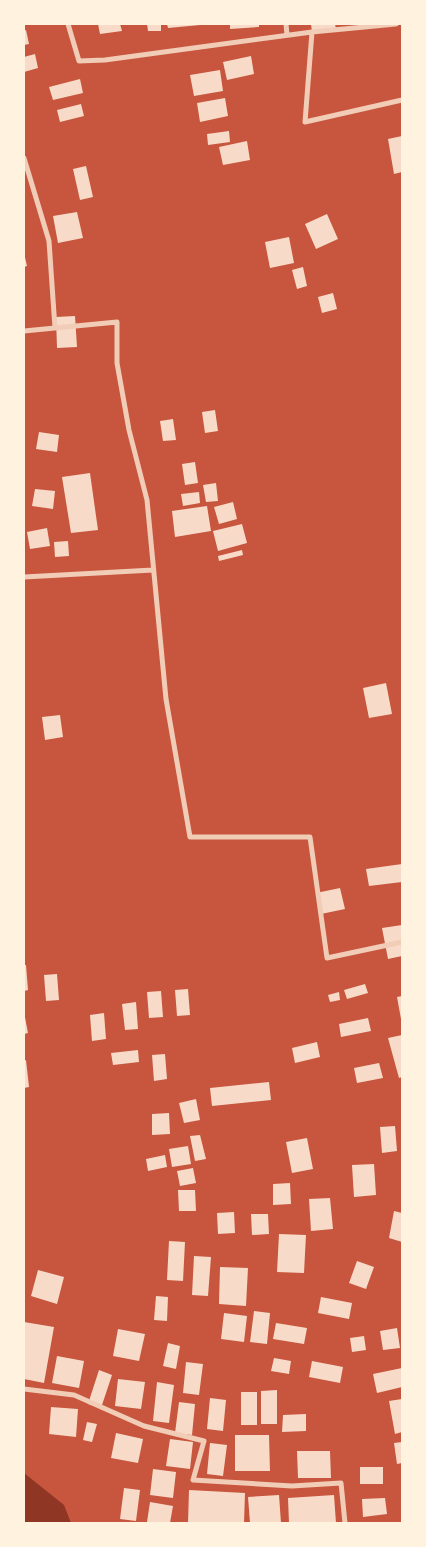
<svg xmlns="http://www.w3.org/2000/svg" width="426" height="1547" font-family="'Fira Sans',sans-serif">
<style>
.water{fill:#8f3625}
.building{fill:#f7dbc8}
.lines{fill:none;stroke-linecap:round;stroke-linejoin:round}
.minor{stroke:#f1ccb7;stroke-width:5}
</style>
<rect width="100%" height="100%" fill="#c8553d"/>
<path class="water" d="M 24,1473 L 64,1505 L 71,1523 L 24,1523 Z"/>
<path class="building" d="M 98,24 L 120,24 L 122,31 L 100,34 Z
M 147,24 L 161,24 L 161,31 L 148,31 Z
M 167,24 L 200,24 L 200,25 L 168,28 Z
M 230,24 L 259,24 L 259,27 L 230,29 Z
M 311,24 L 335,24 L 336,29 L 312,32 Z
M 26,30 L 29,44 L 24,45 L 24,31 Z
M 35,54 L 38,68 L 24,72 L 24,57 Z
M 251,56 L 254,74 L 227,80 L 223,62 Z
M 220,70 L 223,91 L 194,96 L 190,75 Z
M 80,79 L 83,93 L 53,100 L 49,87 Z
M 225,98 L 228,116 L 200,122 L 197,103 Z
M 81,104 L 84,116 L 60,122 L 57,110 Z
M 229,131 L 230,142 L 208,145 L 207,134 Z
M 402,136 L 402,172 L 394,174 L 388,139 Z
M 247,141 L 250,160 L 223,165 L 219,147 Z
M 86,166 L 93,197 L 80,200 L 73,169 Z
M 77,212 L 83,238 L 58,243 L 53,216 Z
M 327,214 L 338,239 L 316,249 L 305,224 Z
M 289,237 L 294,263 L 270,268 L 265,242 Z
M 24,253 L 27,266 L 24,267 Z
M 303,267 L 307,286 L 297,289 L 292,270 Z
M 333,293 L 337,309 L 322,313 L 318,297 Z
M 75,316 L 77,347 L 57,348 L 56,317 Z
M 215,410 L 218,431 L 205,433 L 202,412 Z
M 173,419 L 176,440 L 163,441 L 160,421 Z
M 39,432 L 59,435 L 57,452 L 36,449 Z
M 195,462 L 198,483 L 185,485 L 182,464 Z
M 90,473 L 98,530 L 71,533 L 62,477 Z
M 216,483 L 218,501 L 206,502 L 203,485 Z
M 35,489 L 55,491 L 53,509 L 32,506 Z
M 199,492 L 200,503 L 183,506 L 181,494 Z
M 233,502 L 237,519 L 219,524 L 214,507 Z
M 207,506 L 211,531 L 175,537 L 172,511 Z
M 242,524 L 247,543 L 218,551 L 213,531 Z
M 47,528 L 50,546 L 30,549 L 27,532 Z
M 68,541 L 69,556 L 55,557 L 54,542 Z
M 242,550 L 243,555 L 219,561 L 218,556 Z
M 386,683 L 392,714 L 369,718 L 363,688 Z
M 60,715 L 63,737 L 45,740 L 42,717 Z
M 402,864 L 402,882 L 369,886 L 366,869 Z
M 340,888 L 345,909 L 321,914 L 316,893 Z
M 402,925 L 402,956 L 388,959 L 382,928 Z
M 24,965 L 26,965 L 28,990 L 24,991 Z
M 57,974 L 59,1000 L 46,1001 L 44,975 Z
M 365,984 L 368,993 L 347,999 L 344,990 Z
M 188,989 L 190,1015 L 177,1016 L 175,990 Z
M 161,991 L 163,1017 L 149,1018 L 147,992 Z
M 339,992 L 340,1000 L 330,1002 L 328,995 Z
M 402,996 L 402,1019 L 401,1019 L 397,997 Z
M 136,1002 L 138,1029 L 125,1030 L 122,1004 Z
M 24,1012 L 28,1033 L 24,1034 Z
M 104,1013 L 106,1039 L 92,1041 L 90,1015 Z
M 368,1018 L 371,1031 L 341,1037 L 339,1024 Z
M 402,1035 L 402,1077 L 399,1078 L 388,1038 Z
M 317,1042 L 320,1057 L 295,1063 L 292,1048 Z
M 138,1050 L 139,1062 L 113,1065 L 111,1053 Z
M 165,1054 L 167,1079 L 154,1081 L 152,1055 Z
M 26,1060 L 29,1087 L 24,1088 L 24,1061 Z
M 379,1063 L 383,1078 L 357,1083 L 354,1068 Z
M 269,1082 L 271,1100 L 212,1106 L 210,1088 Z
M 196,1099 L 200,1120 L 184,1123 L 179,1103 Z
M 169,1113 L 170,1134 L 152,1135 L 152,1114 Z
M 395,1126 L 397,1151 L 382,1153 L 380,1127 Z
M 200,1135 L 206,1159 L 195,1161 L 190,1136 Z
M 307,1138 L 313,1169 L 292,1173 L 286,1142 Z
M 188,1146 L 191,1164 L 172,1167 L 169,1149 Z
M 165,1155 L 167,1167 L 148,1171 L 146,1159 Z
M 374,1164 L 376,1195 L 354,1197 L 352,1165 Z
M 193,1168 L 196,1183 L 180,1186 L 177,1171 Z
M 290,1183 L 291,1204 L 273,1205 L 273,1184 Z
M 178,1190 L 195,1190 L 196,1211 L 179,1211 Z
M 330,1198 L 333,1229 L 311,1231 L 309,1199 Z
M 394,1211 L 402,1213 L 402,1242 L 389,1238 Z
M 234,1212 L 235,1233 L 218,1234 L 217,1213 Z
M 251,1214 L 268,1214 L 269,1234 L 252,1235 Z
M 279,1234 L 306,1235 L 304,1273 L 277,1272 Z
M 169,1241 L 185,1242 L 183,1281 L 167,1280 Z
M 194,1256 L 211,1257 L 208,1296 L 192,1295 Z
M 357,1261 L 374,1267 L 366,1289 L 349,1283 Z
M 220,1267 L 248,1268 L 246,1306 L 219,1304 Z
M 38,1270 L 64,1277 L 57,1304 L 31,1296 Z
M 156,1296 L 168,1297 L 167,1321 L 154,1320 Z
M 321,1297 L 352,1303 L 349,1319 L 318,1313 Z
M 254,1311 L 270,1313 L 267,1344 L 250,1342 Z
M 224,1313 L 247,1316 L 244,1342 L 221,1339 Z
M 24,1322 L 54,1327 L 44,1383 L 24,1379 Z
M 276,1323 L 307,1328 L 304,1344 L 273,1339 Z
M 397,1328 L 400,1348 L 383,1350 L 380,1331 Z
M 118,1329 L 145,1334 L 139,1361 L 113,1356 Z
M 364,1336 L 366,1350 L 352,1352 L 350,1338 Z
M 168,1343 L 180,1346 L 176,1369 L 163,1366 Z
M 57,1356 L 84,1361 L 79,1388 L 52,1383 Z
M 274,1358 L 291,1361 L 289,1374 L 271,1371 Z
M 312,1361 L 343,1367 L 340,1383 L 309,1377 Z
M 186,1362 L 203,1364 L 199,1395 L 183,1393 Z
M 402,1368 L 402,1387 L 377,1393 L 373,1374 Z
M 99,1370 L 112,1375 L 101,1408 L 88,1404 Z
M 118,1379 L 145,1382 L 141,1409 L 115,1406 Z
M 157,1382 L 174,1385 L 169,1423 L 153,1421 Z
M 277,1390 L 277,1424 L 261,1424 L 261,1391 Z
M 241,1392 L 257,1392 L 257,1425 L 241,1425 Z
M 210,1398 L 226,1400 L 223,1431 L 207,1429 Z
M 402,1399 L 402,1432 L 395,1434 L 389,1401 Z
M 179,1402 L 195,1404 L 192,1435 L 175,1433 Z
M 51,1407 L 78,1409 L 76,1437 L 49,1434 Z
M 306,1414 L 306,1431 L 282,1432 L 283,1415 Z
M 87,1422 L 97,1424 L 92,1442 L 83,1440 Z
M 116,1433 L 143,1439 L 138,1463 L 111,1458 Z
M 235,1435 L 269,1435 L 270,1471 L 235,1471 Z
M 170,1439 L 193,1442 L 190,1469 L 166,1466 Z
M 402,1442 L 402,1463 L 397,1464 L 394,1443 Z
M 210,1443 L 227,1445 L 223,1476 L 207,1474 Z
M 297,1451 L 330,1451 L 331,1478 L 298,1478 Z
M 360,1467 L 383,1467 L 383,1484 L 360,1484 Z
M 153,1469 L 176,1472 L 173,1498 L 150,1495 Z
M 124,1488 L 140,1490 L 136,1521 L 120,1519 Z
M 189,1490 L 245,1493 L 244,1523 L 188,1523 Z
M 279,1495 L 281,1523 L 250,1523 L 248,1497 Z
M 334,1495 L 336,1523 L 289,1523 L 288,1498 Z
M 385,1498 L 387,1514 L 363,1517 L 362,1499 Z
M 150,1502 L 173,1506 L 170,1523 L 147,1522 Z"/>
<g class="lines">
<path class="minor" d="M 68,24 L 79,61 L 105,60 L 312,32 L 305,122 L 402,100
M 286,24 L 287,35
M 312,32 L 396,24
M 24,158 L 49,241 L 55,328
M 24,331 L 117,322 L 117,363 L 129,430 L 147,500 L 166,699 L 190,837 L 310,837 L 327,958 L 402,942
M 24,577 L 153,570
M 24,1389 L 74,1395 L 144,1426 L 204,1441 L 193,1480 L 292,1486 L 341,1483 L 345,1523"/>
</g>
<rect width="426" height="1547" fill="none" stroke="#fff3e0" stroke-width="50"/>
</svg>
